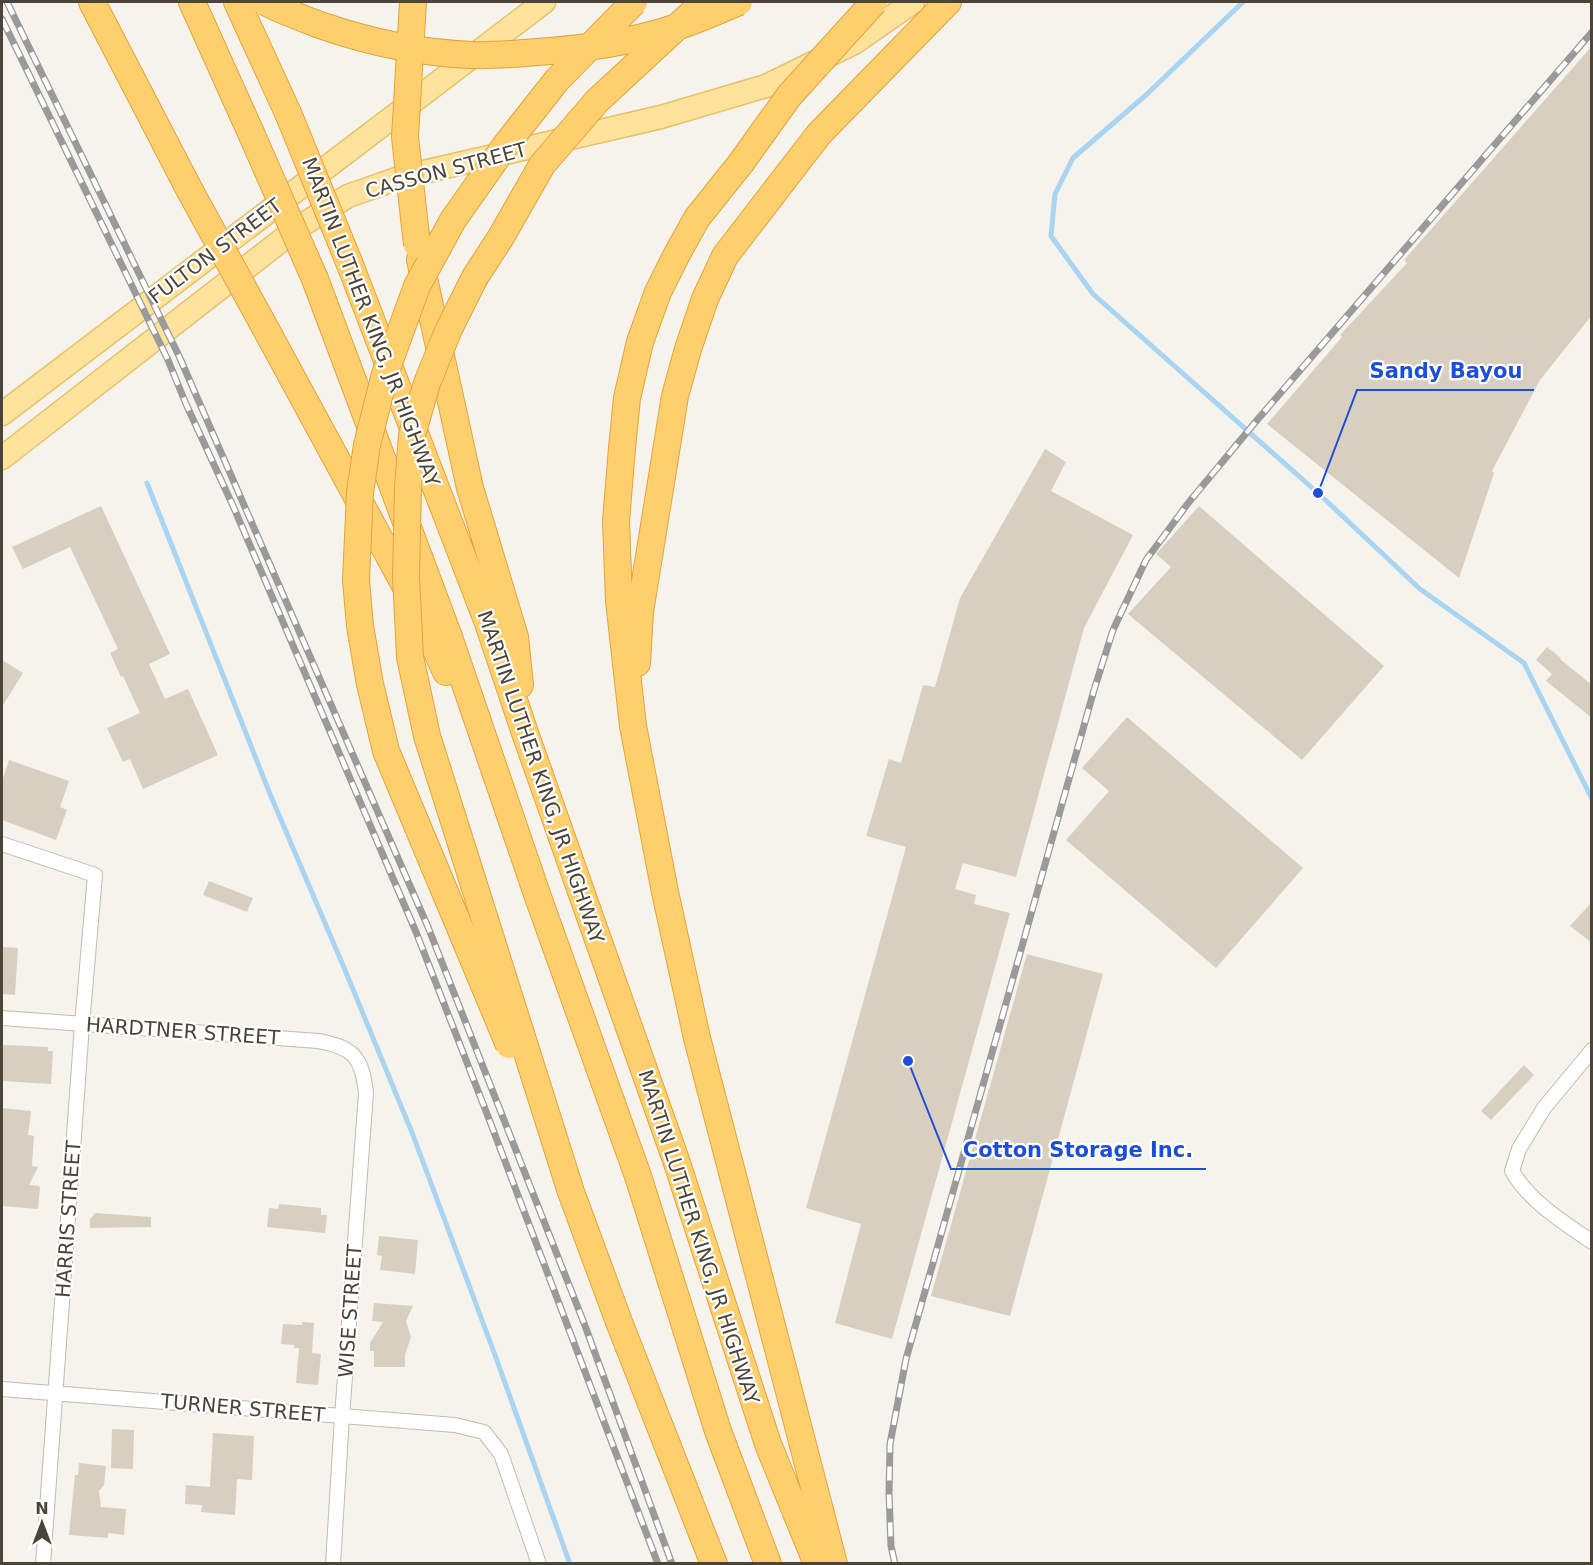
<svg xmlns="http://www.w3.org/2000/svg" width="1593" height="1565" font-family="'DejaVu Sans',sans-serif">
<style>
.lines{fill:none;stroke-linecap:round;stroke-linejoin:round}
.stream{stroke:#a9d4f2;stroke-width:5}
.building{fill:#d8cfc1}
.street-casing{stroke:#c2bbae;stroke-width:16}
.primary-casing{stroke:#e6c16a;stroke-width:25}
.highway-casing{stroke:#e0a43c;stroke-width:28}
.street{stroke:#fff;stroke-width:14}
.primary{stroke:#ffe39c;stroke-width:22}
.highway{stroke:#ffcf6e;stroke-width:26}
.rail-casing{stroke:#9a9a9a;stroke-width:7}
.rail{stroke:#fff;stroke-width:4.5;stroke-dasharray:14;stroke-linecap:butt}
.highway-bridge-casing{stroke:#e0a43c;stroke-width:28;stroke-linecap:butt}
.highway-bridge{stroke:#ffcf6e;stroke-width:26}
.labels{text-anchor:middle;stroke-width:4.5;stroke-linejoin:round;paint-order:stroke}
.street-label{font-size:20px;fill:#4b4439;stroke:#fff}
.leader{fill:none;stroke:#1d4ed8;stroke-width:2}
.callout-dot{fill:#1d4ed8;stroke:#fff;stroke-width:2}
.callout-label{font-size:21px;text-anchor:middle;font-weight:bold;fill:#1d4ed8;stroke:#fff;stroke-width:4.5;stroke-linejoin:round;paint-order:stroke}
</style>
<rect width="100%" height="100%" fill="#f6f3ec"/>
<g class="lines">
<path class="stream" d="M 1243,2 L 1146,95 L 1073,158 L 1055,194 L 1051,236 L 1093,294 L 1318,493 L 1420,589 L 1524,663 L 1592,799
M 147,483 L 270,794 L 345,970 L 413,1135 L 495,1355 L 570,1564"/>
</g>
<path class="building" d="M 1592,46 L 1592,315 L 1540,380 L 1492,471 L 1494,473 L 1459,578 L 1267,424 L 1342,337 L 1340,335 L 1407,263 L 1404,260 Z
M 1045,449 L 1066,462 L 1051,491 L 1133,535 L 1084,628 L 1016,877 L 963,863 L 955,889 L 976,895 L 974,904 L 1010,913 L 892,1339 L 835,1323 L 861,1224 L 806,1208 L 906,847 L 866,836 L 889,759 L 901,763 L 923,685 L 935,687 L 960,598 Z
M 101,506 L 170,654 L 149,664 L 165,699 L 188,689 L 218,755 L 143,789 L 130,759 L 123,762 L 107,728 L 140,713 L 123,676 L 121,677 L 110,653 L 118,649 L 70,547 L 23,569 L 12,547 Z
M 1199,506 L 1384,666 L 1302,760 L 1128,614 L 1171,567 L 1156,554 Z
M 1547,647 L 1561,658 L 1560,659 L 1592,685 L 1592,718 L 1546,681 L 1552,674 L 1536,660 Z
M 2,660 L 23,673 L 2,707 Z
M 1127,717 L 1303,868 L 1216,968 L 1066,840 L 1109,791 L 1082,768 Z
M 9,760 L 69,781 L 60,807 L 67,810 L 56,840 L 2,820 L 2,781 Z
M 209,881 L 253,898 L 247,912 L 203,895 Z
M 1592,902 L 1592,943 L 1570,926 Z
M 2,947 L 18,948 L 15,995 L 2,994 Z
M 1027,954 L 1103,974 L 1010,1316 L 931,1296 Z
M 2,1045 L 48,1047 L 48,1051 L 53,1051 L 51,1084 L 2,1081 Z
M 1524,1065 L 1534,1075 L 1491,1120 L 1481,1111 Z
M 2,1108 L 31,1111 L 28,1135 L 34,1136 L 32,1166 L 38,1167 L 29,1185 L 39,1186 L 40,1187 L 38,1209 L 2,1206 Z
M 279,1204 L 321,1208 L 321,1215 L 327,1215 L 325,1233 L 267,1227 L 269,1208 L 278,1209 Z
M 95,1213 L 151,1217 L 151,1227 L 90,1228 L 90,1219 Z
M 379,1236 L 418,1240 L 415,1274 L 380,1270 L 382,1256 L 377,1255 Z
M 374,1303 L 413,1306 L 406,1321 L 411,1337 L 405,1355 L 405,1367 L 374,1367 L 374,1351 L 370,1351 L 370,1343 L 383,1322 L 372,1321 Z
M 302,1322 L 314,1323 L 312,1353 L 321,1354 L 318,1385 L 296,1383 L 299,1348 L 294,1348 L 294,1345 L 281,1344 L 283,1324 L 302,1325 Z
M 112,1429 L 134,1430 L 133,1469 L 111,1468 Z
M 213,1433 L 254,1436 L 252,1480 L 237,1479 L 235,1515 L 201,1512 L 202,1505 L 185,1504 L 186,1485 L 210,1487 Z
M 79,1463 L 106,1466 L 104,1485 L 99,1491 L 101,1507 L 126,1509 L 124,1535 L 108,1533 L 108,1538 L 69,1535 L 75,1475 L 78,1475 Z"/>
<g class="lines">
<defs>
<path id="street" d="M 2,844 L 95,875 L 82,1025 L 43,1564
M 2,1018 L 318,1041 C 354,1047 362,1058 366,1093 L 342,1417 L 333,1564
M 1592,1050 L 1544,1108 L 1519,1149 L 1512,1171 C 1530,1202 1563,1222 1592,1242
M 2,1389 L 455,1425 L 484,1432 L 501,1454 L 539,1564"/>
<path id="primary" d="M 2,414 L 544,2
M 2,458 L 296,229 L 348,196 L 402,177 L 661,117 L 766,86 L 854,43 L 913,2"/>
<path id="highway" d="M 92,2 L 189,189
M 192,2 L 251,133
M 237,2 L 288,113
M 741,163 L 697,218 L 677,254 L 658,292 L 640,342 L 627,398 L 622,448 L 616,521 L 619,601 L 633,726 L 665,892 L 697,1038 L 834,1564
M 420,260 L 470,488 L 515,637 L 520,685
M 349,262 L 488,623 L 525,733 L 677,1163 L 768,1444 L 817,1564
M 315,279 L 449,637 L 538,897 L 638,1176 L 718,1431 L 768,1564
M 262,322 L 414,602 L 446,672
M 637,663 L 640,612 L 675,396 L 688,349 L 705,299 L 725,256 L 819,134 L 948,2
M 619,1322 L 714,1564"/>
</defs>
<use href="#street" class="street-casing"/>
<use href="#primary" class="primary-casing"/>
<use href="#highway" class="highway-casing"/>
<use href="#street" class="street"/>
<use href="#primary" class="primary"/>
<use href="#highway" class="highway"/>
<defs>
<path id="rail" d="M 7,2 L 179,356 L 428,927 L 584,1323 L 672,1564
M 2,19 L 168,360 L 186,404 L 234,508 L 416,932 L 489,1119 L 658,1564
M 895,1564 L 891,1546 L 889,1494 L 890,1444 L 906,1359 L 1094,690 L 1113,630 L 1146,560 L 1189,502 L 1258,419 L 1592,32"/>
</defs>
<use href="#rail" class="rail-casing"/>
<use href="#rail" class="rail"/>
<defs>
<path id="highway-bridge" d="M 265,2 C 282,11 301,18 320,25 C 369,42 420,53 472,55 C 497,56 524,53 550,51 C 586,48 623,43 658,33 C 686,25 713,13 739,2
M 413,2 L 405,137 L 417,245
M 288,113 L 349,262
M 251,133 L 315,279
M 741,163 L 789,96 L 874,2
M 189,189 L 262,322
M 509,1045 L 386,751 L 370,684 L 360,626 L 356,580 L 360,493 L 367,445 L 385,374 L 417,286 L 453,220 L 505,146 L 557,80 L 634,2
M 619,1322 L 571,1192 L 427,736 L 410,657 L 406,576 L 408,487 L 412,435 L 427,383 L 449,329 L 475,277 L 501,237 L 542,165 L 597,101 L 704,2"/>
</defs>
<use href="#highway-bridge" class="highway-bridge-casing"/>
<use href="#highway-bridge" class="highway-bridge"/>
</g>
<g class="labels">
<g class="street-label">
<text transform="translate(446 170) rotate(-15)" y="7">CASSON STREET</text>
<text transform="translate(215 251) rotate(-37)" y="7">FULTON STREET</text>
<text transform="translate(371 322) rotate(69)" y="7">MARTIN LUTHER KING, JR HIGHWAY</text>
<text transform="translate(541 777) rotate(71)" y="7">MARTIN LUTHER KING, JR HIGHWAY</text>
<text transform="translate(183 1031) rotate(4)" y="7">HARDTNER STREET</text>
<text transform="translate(68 1219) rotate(-86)" y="7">HARRIS STREET</text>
<text transform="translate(699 1237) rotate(72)" y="7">MARTIN LUTHER KING, JR HIGHWAY</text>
<text transform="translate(350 1311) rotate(-86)" y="7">WISE STREET</text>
<text transform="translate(243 1408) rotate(5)" y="7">TURNER STREET</text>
</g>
</g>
<path class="leader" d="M1318 493L1357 390H1534M908 1061L951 1169H1206"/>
<g class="callout-dot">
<circle cx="1318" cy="493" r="6"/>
<circle cx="908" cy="1061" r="6"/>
</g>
<g class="callout-label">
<text x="1446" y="378">Sandy Bayou</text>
<text x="1078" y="1157">Cotton Storage Inc.</text>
</g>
<rect width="1593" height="1565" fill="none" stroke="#4b4439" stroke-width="6"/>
<g transform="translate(42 1523)" stroke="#ffffff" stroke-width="4.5" paint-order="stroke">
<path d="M0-4.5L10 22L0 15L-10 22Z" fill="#4b4439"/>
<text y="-9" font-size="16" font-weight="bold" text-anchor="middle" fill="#4b4439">N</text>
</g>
</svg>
